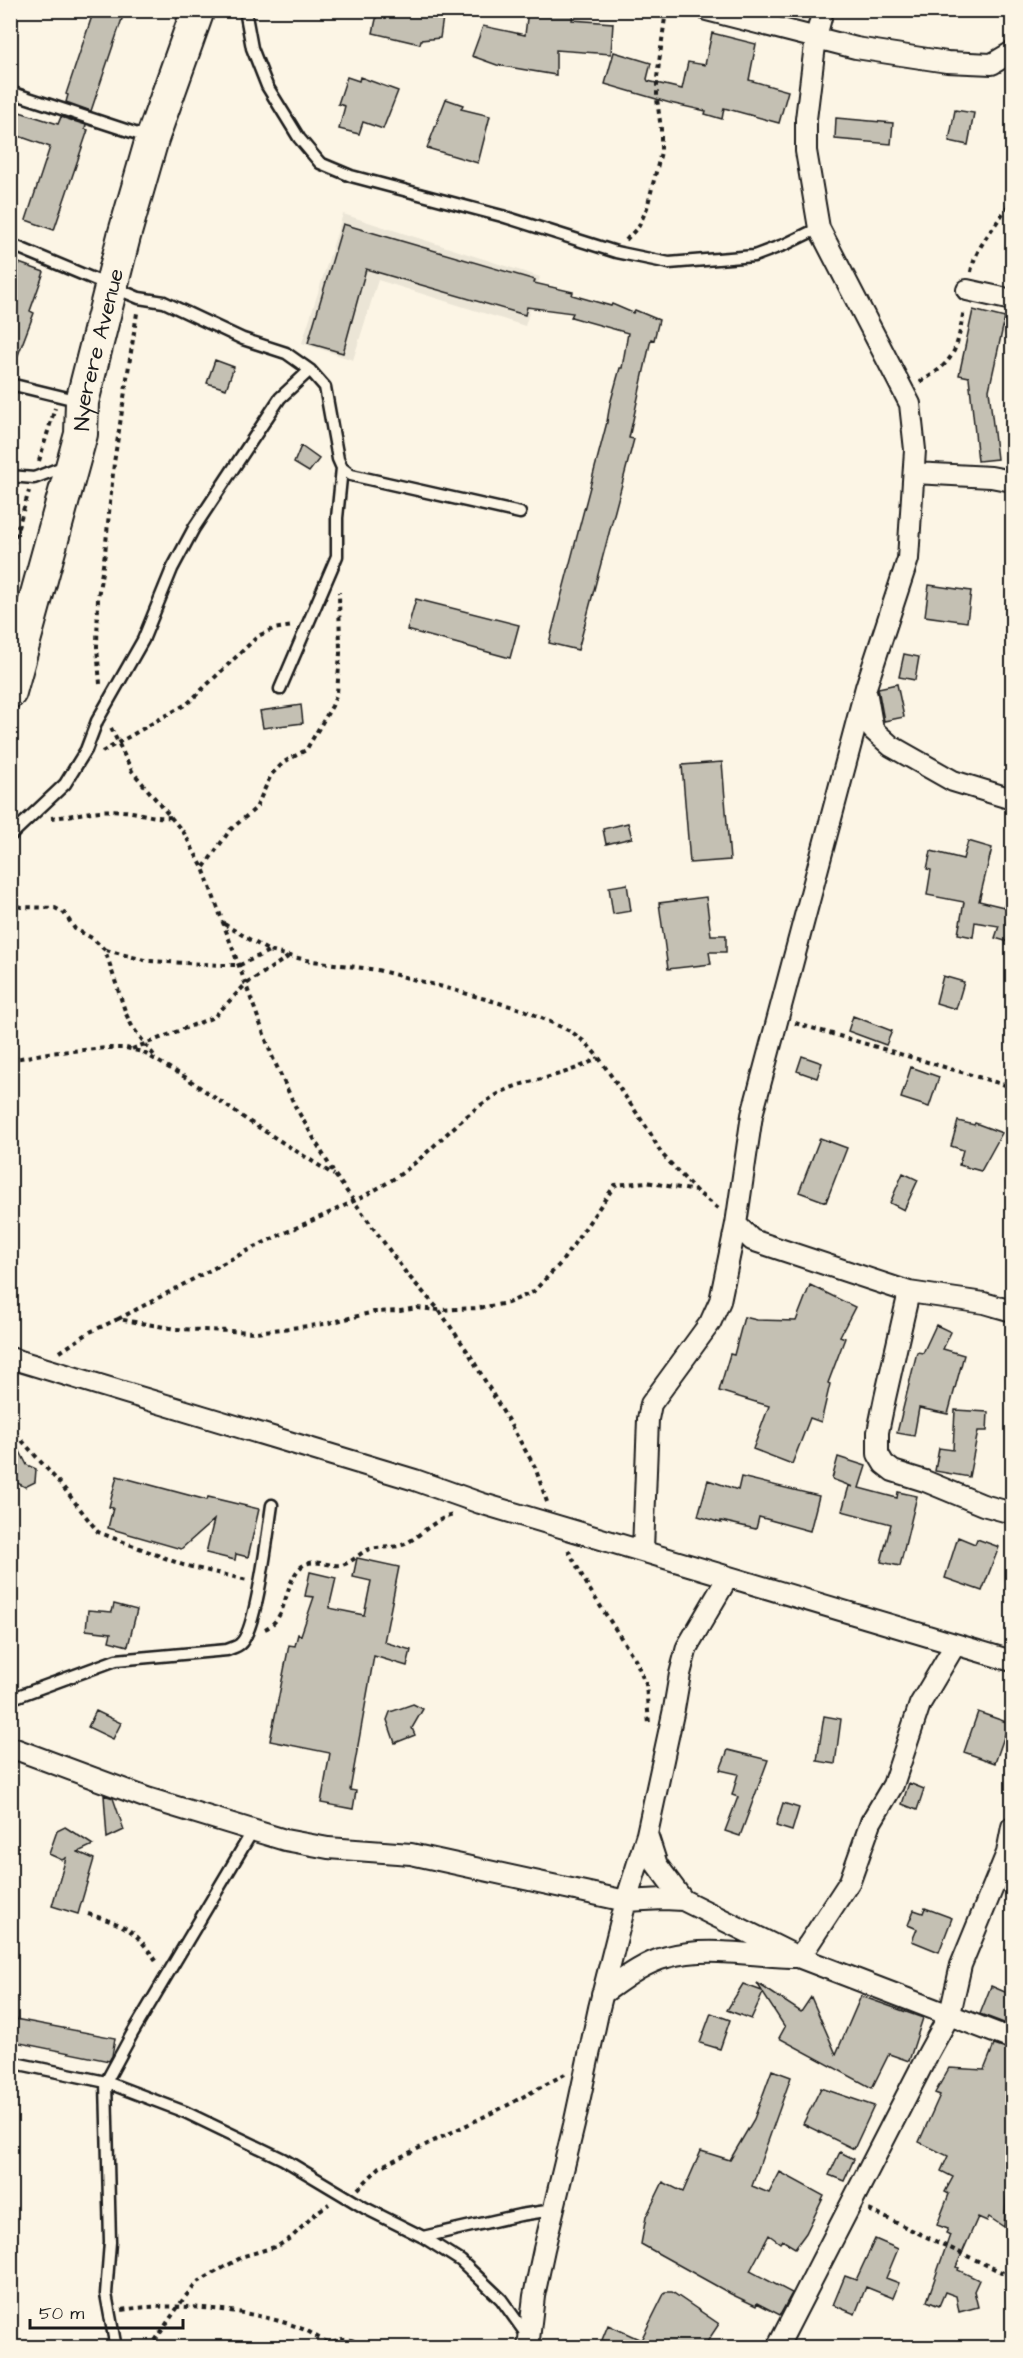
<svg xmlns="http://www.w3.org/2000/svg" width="1023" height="2358" font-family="'Architects Daughter',sans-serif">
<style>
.built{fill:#ebe5d6}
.building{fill:#c4c0b3;stroke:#1c1c1c;stroke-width:1.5}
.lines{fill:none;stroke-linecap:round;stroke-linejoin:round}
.lane-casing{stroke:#1c1c1c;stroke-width:15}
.street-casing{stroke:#1c1c1c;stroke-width:24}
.primary-casing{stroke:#1c1c1c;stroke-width:36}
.path{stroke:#1c1c1c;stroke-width:4;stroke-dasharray:4.5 4.5;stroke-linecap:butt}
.lane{stroke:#fcf5e5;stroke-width:10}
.street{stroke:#fcf5e5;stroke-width:20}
.primary{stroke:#fcf5e5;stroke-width:32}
.labels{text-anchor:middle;stroke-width:4.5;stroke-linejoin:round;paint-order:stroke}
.street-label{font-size:22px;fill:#1c1c1c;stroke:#fcf5e5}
</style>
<rect width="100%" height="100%" fill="#fcf5e5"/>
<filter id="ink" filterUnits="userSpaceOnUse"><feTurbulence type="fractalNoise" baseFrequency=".0167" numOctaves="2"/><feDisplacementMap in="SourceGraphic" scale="12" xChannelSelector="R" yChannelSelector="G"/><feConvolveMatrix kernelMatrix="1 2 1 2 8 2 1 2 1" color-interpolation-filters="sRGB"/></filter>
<g filter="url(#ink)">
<path class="built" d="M 343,214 L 540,277 L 525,326 L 378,280 L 353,360 L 302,343 Z"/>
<path class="building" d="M 94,10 L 125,10 L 91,111 L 66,102 L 68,95 L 66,94 Z
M 378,10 L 444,10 L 440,38 L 421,40 L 420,44 L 373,33 Z
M 528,10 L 558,10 L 573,13 L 572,20 L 613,23 L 611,54 L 556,50 L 556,75 L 497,65 L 472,56 L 483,26 L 525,35 Z
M 712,33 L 756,44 L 749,80 L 788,91 L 779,123 L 724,108 L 722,119 L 705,114 L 706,111 L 670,103 L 605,84 L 614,52 L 651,63 L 647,79 L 648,81 L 682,89 L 688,62 L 705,65 Z
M 347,77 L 359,81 L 360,77 L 398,91 L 383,129 L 363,122 L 359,134 L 339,129 L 345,106 L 338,104 Z
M 446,99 L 463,105 L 461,109 L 490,116 L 478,163 L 427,148 Z
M 10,109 L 58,124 L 61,117 L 86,125 L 85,129 L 88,130 L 54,230 L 26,220 L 50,147 L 10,133 Z
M 955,110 L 974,113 L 968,145 L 949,141 Z
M 836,118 L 893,123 L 891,144 L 835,139 Z
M 343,224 L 535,280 L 534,283 L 573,292 L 572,295 L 611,306 L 612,304 L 633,313 L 635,310 L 659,320 L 654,340 L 651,339 L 629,438 L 634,439 L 578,650 L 549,643 L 607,422 L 610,404 L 620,368 L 622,368 L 628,333 L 571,317 L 573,313 L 527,307 L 525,315 L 366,269 L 343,353 L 308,343 Z
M 19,263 L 44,272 L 30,311 L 34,313 L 12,371 L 10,286 Z
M 973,310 L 1005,318 L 989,390 L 997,459 L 978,461 L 969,377 L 959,375 Z
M 215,360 L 234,367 L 226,389 L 207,383 Z
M 301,446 L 319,459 L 309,472 L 294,463 Z
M 929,585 L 971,591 L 967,622 L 925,616 Z
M 416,599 L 519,625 L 510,658 L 407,630 Z
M 904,654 L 919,657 L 915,680 L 899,677 Z
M 897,684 L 904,717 L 884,721 L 878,688 Z
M 301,705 L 303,723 L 263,728 L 260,711 Z
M 722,762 L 730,860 L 690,863 L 682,765 Z
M 628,823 L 632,838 L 606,844 L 603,829 Z
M 968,841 L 992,848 L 979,901 L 1004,907 L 1007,894 L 1012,895 L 1012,943 L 995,938 L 999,926 L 975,922 L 973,937 L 958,934 L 964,902 L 927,895 L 931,870 L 927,869 L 931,851 L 963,859 Z
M 627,884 L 631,911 L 613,914 L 609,887 Z
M 706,897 L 711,935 L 726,935 L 726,952 L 709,952 L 711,964 L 668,969 L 659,903 Z
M 943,976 L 964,982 L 956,1009 L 936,1003 Z
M 853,1016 L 892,1031 L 886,1045 L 848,1031 Z
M 802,1056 L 822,1063 L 817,1078 L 797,1071 Z
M 911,1067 L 939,1077 L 929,1107 L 901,1098 Z
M 958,1121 L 974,1125 L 975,1123 L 1002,1133 L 981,1171 L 959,1165 L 963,1150 L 951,1146 Z
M 820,1138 L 847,1148 L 826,1202 L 799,1192 Z
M 903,1173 L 918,1180 L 904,1210 L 890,1203 Z
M 810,1285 L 855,1307 L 840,1336 L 845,1338 L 828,1383 L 830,1384 L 821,1422 L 810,1418 L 792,1464 L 753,1449 L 769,1406 L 719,1391 L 730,1354 L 734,1355 L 744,1317 L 757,1320 L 796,1321 Z
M 936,1325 L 951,1332 L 943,1349 L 964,1355 L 948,1414 L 919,1408 L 914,1436 L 897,1433 L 917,1352 L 923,1353 Z
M 955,1410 L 988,1412 L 987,1431 L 978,1431 L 969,1477 L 935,1471 L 939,1448 L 953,1450 Z
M 10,1432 L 27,1465 L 36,1469 L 35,1482 L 25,1487 L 10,1479 Z
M 838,1457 L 866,1466 L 859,1488 L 897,1498 L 898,1492 L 917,1496 L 900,1566 L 881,1562 L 891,1524 L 842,1511 L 849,1486 L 853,1487 L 832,1479 Z
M 117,1476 L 207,1500 L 208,1497 L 259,1509 L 248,1557 L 236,1554 L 235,1560 L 206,1553 L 214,1520 L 181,1549 L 108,1528 L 113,1508 L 109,1507 Z
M 741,1477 L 819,1496 L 810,1531 L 759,1517 L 756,1529 L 721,1521 L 721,1523 L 698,1516 L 708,1480 L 738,1490 Z
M 958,1537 L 975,1544 L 977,1539 L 999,1547 L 982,1591 L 945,1578 Z
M 357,1558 L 399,1567 L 384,1642 L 411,1650 L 407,1666 L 374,1656 L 350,1790 L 356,1791 L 353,1809 L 321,1803 L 330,1753 L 270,1741 L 289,1645 L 295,1646 L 298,1634 L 301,1635 L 314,1597 L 305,1596 L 310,1572 L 336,1578 L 329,1608 L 364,1615 L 371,1581 L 353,1577 Z
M 114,1604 L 137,1610 L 128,1646 L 109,1641 L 111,1633 L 86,1630 L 88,1610 L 112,1612 Z
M 413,1704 L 423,1709 L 412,1728 L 415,1735 L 395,1743 L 387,1720 L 390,1712 Z
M 96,1711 L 121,1723 L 113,1739 L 88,1727 Z
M 978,1712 L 1009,1723 L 995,1763 L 964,1752 Z
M 824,1716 L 841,1719 L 835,1764 L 817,1761 Z
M 728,1750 L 768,1760 L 740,1836 L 725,1831 L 738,1797 L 732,1795 L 738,1774 L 720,1770 Z
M 909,1783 L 924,1789 L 917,1810 L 902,1804 Z
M 104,1795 L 113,1798 L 124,1830 L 107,1838 Z
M 783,1803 L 799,1808 L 792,1831 L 776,1826 Z
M 65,1827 L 93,1845 L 78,1852 L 94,1859 L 78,1914 L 52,1906 L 66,1858 L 62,1860 L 49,1854 L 57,1831 Z
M 925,1908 L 952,1918 L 939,1952 L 912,1941 L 917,1929 L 908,1925 L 914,1910 L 923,1913 Z
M 757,1983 L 801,2012 L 811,1997 L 836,2054 L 861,1996 L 923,2018 L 909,2061 L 889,2054 L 872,2088 L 779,2038 L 785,2027 L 763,1993 L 751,2019 L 727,2010 L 743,1984 L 762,1991 Z
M 991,1986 L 1012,1995 L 1012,2026 L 980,2014 Z
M 711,2013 L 730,2020 L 720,2049 L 700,2043 Z
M 10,2018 L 115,2038 L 112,2056 L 109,2061 L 10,2041 Z
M 994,2045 L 1012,2051 L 1012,2194 L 1007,2191 L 1004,2227 L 989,2217 L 987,2221 L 978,2217 L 956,2267 L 959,2268 L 958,2270 L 979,2280 L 974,2291 L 978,2307 L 959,2312 L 956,2296 L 945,2292 L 939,2306 L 927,2301 L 950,2235 L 946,2233 L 948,2229 L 937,2225 L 949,2194 L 945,2192 L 953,2177 L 941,2171 L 948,2156 L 919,2142 L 940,2095 L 935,2093 L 949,2068 L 984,2070 Z
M 772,2070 L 791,2077 L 752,2186 L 769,2193 L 780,2172 L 824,2196 L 806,2233 L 795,2248 L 782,2240 L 780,2243 L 769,2235 L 750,2271 L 792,2293 L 780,2315 L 757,2303 L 756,2306 L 731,2294 L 641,2244 L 646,2217 L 663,2182 L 683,2192 L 701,2151 L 730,2160 L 754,2119 Z
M 821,2088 L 874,2106 L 854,2149 L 803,2124 Z
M 840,2152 L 854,2159 L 844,2181 L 829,2175 Z
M 875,2239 L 898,2249 L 886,2278 L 899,2283 L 893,2298 L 866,2287 L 855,2314 L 833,2305 L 845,2276 L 856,2280 Z
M 665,2292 L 672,2292 L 719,2324 L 703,2348 L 618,2348 L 602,2340 L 608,2325 L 641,2340 Z"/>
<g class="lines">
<defs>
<path id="lane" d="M 245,10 L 252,48 L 267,86 L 299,138 L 320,163 L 351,176 L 502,216 L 616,252 L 669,263 L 754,256 L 786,244 L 819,228
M 10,92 L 150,138
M 10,244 L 139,298 L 164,302 L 243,339 L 286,353 L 310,370 L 325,387 L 338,459 L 342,468 L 351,475 L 520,513
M 10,384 L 80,401
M 10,476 L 34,478 L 68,465
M 280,689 L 337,556 L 337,518 L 342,468
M 10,836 L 65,784 L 86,750 L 97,721 L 143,640 L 172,569 L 194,528 L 280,398 L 310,370
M 10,1699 L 116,1660 L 227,1650 C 231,1648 237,1647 240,1644 C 257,1631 268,1530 272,1505
M 10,2062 L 106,2082 L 185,2112 L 283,2159 L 365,2208 L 423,2237 L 461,2261 L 501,2299 L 529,2338
M 423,2237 L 520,2215 L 553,2210
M 116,2348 L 106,2294 L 110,2242 L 106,2082 L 132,2034 L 252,1832"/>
<path id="street" d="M 707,10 L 856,48 L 947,62 L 992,64 L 1012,52
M 967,290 L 1012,300
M 914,473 L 991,477 L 1012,481
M 867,696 L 873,730 L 891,746 L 953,781 L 1012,799
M 736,1224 L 752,1240 L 909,1292 L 984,1303 L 1012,1311
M 909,1292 L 885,1398 L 878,1432 L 878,1454 L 884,1464 L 893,1471 L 925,1481 L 983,1505 L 1012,1513
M 10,1358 L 415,1480 L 480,1503 L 1012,1661
M 643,1550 L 648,1419 L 651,1404 L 710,1323 L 720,1301 L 736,1224 L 752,1115 L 866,687 L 908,559 L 915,450 L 910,404 L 819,228 L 806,151 L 806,119 L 816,37 L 823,10
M 10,1747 L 147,1798 L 285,1840 L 328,1848 L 411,1854 L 626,1901 L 664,1899 L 683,1900 L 798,1957 L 1012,2039
M 647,1834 L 657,1865 L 683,1900
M 602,1994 C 622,1980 643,1963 667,1957 C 710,1945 755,1957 798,1957 L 808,1945 L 850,1881 L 871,1822 L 893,1785 L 920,1704 L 955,1645
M 528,2348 L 534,2296 L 544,2249 L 574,2125 L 599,2008 L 626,1901 L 647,1834 L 674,1709 L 680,1674 L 687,1647 L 728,1577
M 777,2348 L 929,2052 L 950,2014 L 961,1965 L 1007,1853 L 1012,1827"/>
<g id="primary">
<path id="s1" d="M 10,692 L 81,434 L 82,402 L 124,236 L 152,139 L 198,10"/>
</g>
</defs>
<use href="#lane" class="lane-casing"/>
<use href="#street" class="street-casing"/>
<use href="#primary" class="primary-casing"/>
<path class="path" d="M 1012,139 L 1012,158
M 626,240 L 639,226 L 647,208 L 661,152 L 661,129 L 657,99 L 657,78 L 666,10
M 971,272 C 976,244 999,223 1012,199
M 920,382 C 957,361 957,348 964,309
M 39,461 L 55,408
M 10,554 L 29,491
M 100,684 L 97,647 L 98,597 L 105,553 L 114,463 L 137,313
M 111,728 L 132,771 L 184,833 L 203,868 L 272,1056 L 295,1106 L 335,1175 L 406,1273 L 439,1310 L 470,1355 L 535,1467 L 547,1502
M 102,752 L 188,703 L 258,636 L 273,629 L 293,626
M 51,818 C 76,816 99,808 123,811 C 140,812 153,819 171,817
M 204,867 L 230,830 L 256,808 L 271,775 L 284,762 L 306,750 L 332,706 L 337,693 L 340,653 L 339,592
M 10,903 L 21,907 L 55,908 L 64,913 L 75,929 L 92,938 L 105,950 L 126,1014 L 133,1028 L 156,1058
M 224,924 L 269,951 L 306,960 L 377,970 L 443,987 L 524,1010 L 572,1032 L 587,1044 L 599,1058 L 649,1131 L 661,1153 L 696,1191 L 720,1210
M 106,950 L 148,961 L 220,965 L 240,965 L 269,951
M 795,1023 L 1012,1087
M 132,1049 L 214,1017 L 246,984 L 288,957
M 10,1060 L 48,1053 L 108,1048 L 126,1048 L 142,1052 L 185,1077 L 247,1120 L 334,1175
M 118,1319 C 163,1296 207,1271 251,1249 C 296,1226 344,1209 387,1183 C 429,1158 457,1116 500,1093 C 518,1083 537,1081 556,1075 C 571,1071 585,1065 599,1058
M 60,1352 L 90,1332 L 118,1319 L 176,1329 L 256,1332 L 325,1324 L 374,1312 L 400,1311 L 417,1308 L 439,1310 L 478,1308 L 508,1303 L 533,1292 L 560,1264 L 615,1185 L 646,1182 L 696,1191
M 10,1427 L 63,1487 L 98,1532 L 183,1565 L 247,1580
M 568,1550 L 590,1590 L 636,1661 L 646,1684 L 649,1725
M 265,1629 C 289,1618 283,1583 301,1567 C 312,1557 330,1567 342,1565 C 353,1562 360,1552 370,1549 C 383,1546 395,1549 407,1543 C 422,1534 436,1518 454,1515
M 88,1914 C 128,1926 133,1928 157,1962
M 358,2189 L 380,2167 L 506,2106 L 565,2074
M 869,2210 L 1012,2277
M 122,2310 C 172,2301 259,2310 305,2330 C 312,2333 318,2338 325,2341 C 332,2344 336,2339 343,2339 C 353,2339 365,2345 375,2348
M 150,2348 L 184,2298 L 198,2282 L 244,2256 L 278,2246 L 292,2237 L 317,2212 L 329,2204"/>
<use href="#lane" class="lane"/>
<use href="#street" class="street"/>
<use href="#primary" class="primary"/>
</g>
</g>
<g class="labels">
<g class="street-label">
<text dy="8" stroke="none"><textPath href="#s1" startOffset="354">Nyerere Avenue</textPath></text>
</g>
</g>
<rect width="1023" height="2358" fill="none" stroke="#fcf5e5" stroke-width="36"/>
<rect x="18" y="18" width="987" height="2322" fill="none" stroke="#1c1c1c" stroke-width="2" filter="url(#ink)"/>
<path d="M30 2319v9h153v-9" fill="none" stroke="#1c1c1c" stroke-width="3"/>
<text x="39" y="2319" font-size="18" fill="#1c1c1c" stroke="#fcf5e5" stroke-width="4.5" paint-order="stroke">50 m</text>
</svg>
